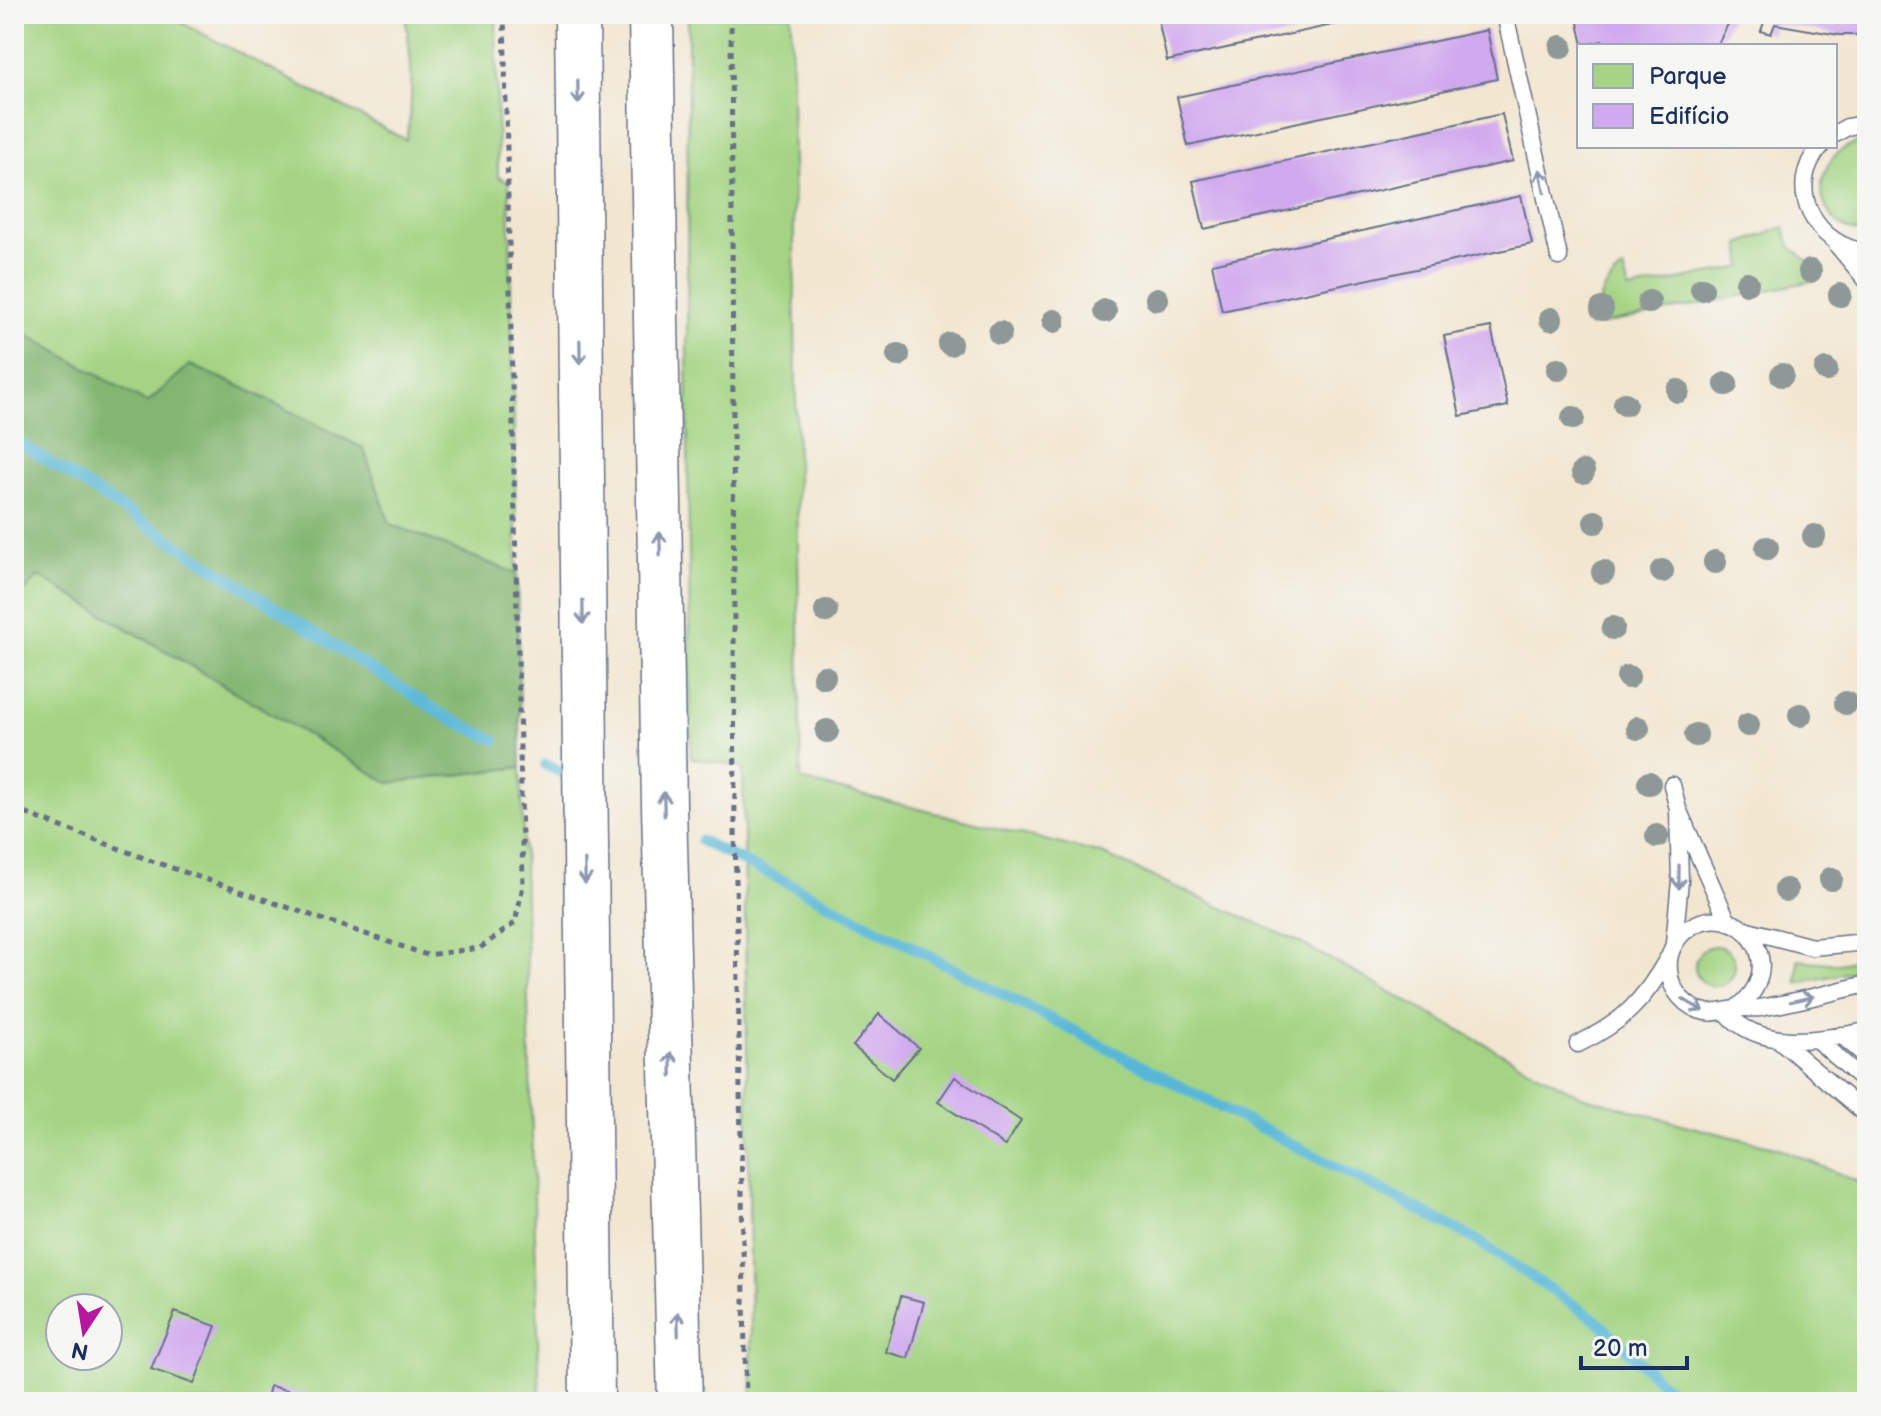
<svg xmlns="http://www.w3.org/2000/svg" width="1881" height="1416" font-family="'Balsamiq Sans',sans-serif">
<style>
.green{fill:#a4d483;stroke:#608270;stroke-width:2;fill-rule:evenodd}
.forest{fill:#83b671;stroke:#4f7268;stroke-width:2}
.lines{fill:none;stroke-linecap:round;stroke-linejoin:round}
.stream{stroke:#59b7d7;stroke-width:11}
.building{fill:#d0a8ee}
.service-casing{stroke:#666f86;stroke-width:19}
.motorway-casing{stroke:#666f86;stroke-width:47}
.path{stroke:#666f86;stroke-width:5;stroke-dasharray:6 6;stroke-linecap:butt}
.service{stroke:#fff;stroke-width:16}
.motorway{stroke:#fff;stroke-width:44}
.tree{fill:#8e9896}
.oneway{stroke:#8d97ae}
</style>
<rect width="100%" height="100%" fill="#f6f6f2"/>
<filter id="ink" filterUnits="userSpaceOnUse"><feTurbulence type="fractalNoise" baseFrequency=".0125" numOctaves="2"/><feDisplacementMap in="SourceGraphic" scale="16" xChannelSelector="R" yChannelSelector="G"/><feConvolveMatrix kernelMatrix="1 2 1 2 8 2 1 2 1" color-interpolation-filters="sRGB"/></filter>
<filter id="wash" filterUnits="userSpaceOnUse"><feTurbulence type="fractalNoise" baseFrequency=".006" numOctaves="4" result="noise"/><feDisplacementMap in="SourceGraphic" scale="32" xChannelSelector="R" yChannelSelector="G"/><feGaussianBlur stdDeviation="1.8" result="paint"/><feColorMatrix in="noise" values="0 0 0 0 0 0 0 0 0 0 0 0 0 0 0 0 0 1.4 0 .05"/><feComposite in="paint" operator="in"/></filter>
<g filter="url(#wash)">
<rect width="100%" height="100%" fill="#f2e6d0"/>
<path class="green" d="M 14,14 L 165,14 L 406,140 C 415,98 412,56 405,14 L 496,14 L 498,177 L 509,182 L 517,574 L 390,524 L 363,448 L 244,388 L 190,365 L 147,403 L 14,327 Z
M 688,14 L 791,14 L 801,780 L 1102,854 L 1295,940 L 1578,1095 L 1692,1127 L 1779,1148 L 1867,1186 L 1867,1402 L 752,1402 L 743,767 L 691,758 L 687,349 Z
M 1867,141 L 1867,233 C 1808,231 1806,148 1867,141 Z
M 1784,227 L 1790,246 L 1811,264 L 1813,281 L 1599,325 C 1596,301 1604,284 1623,269 L 1629,290 L 1743,267 L 1740,244 Z
M 38,576 L 389,783 L 521,767 L 540,1402 L 14,1402 L 14,602 ZM 60,1308 L 108,1308 L 108,1356 L 60,1356 Z
M1695 966a20 20 0 1 1 40 0a20 20 0 1 1-40 0Z
M 1867,958 L 1867,969 L 1797,983 L 1798,960 L 1839,964 Z"/>
<path class="forest" d="M 14,327 L 147,403 L 190,365 L 244,388 L 363,448 L 390,524 L 517,574 L 521,767 L 389,783 L 39,576 L 14,602 Z"/>
<g class="lines">
<path class="stream" d="M 14,439 L 349,655 L 447,717 L 495,740
M 546,765 L 573,778
M 701,841 L 804,891 L 1471,1237 L 1595,1319 L 1681,1402"/>
</g>
<g id="blocks">
<path class="building" d="M 1157,14 L 1378,14 L 1378,15 L 1167,61 Z
M 1576,14 L 1733,14 L 1717,46 L 1604,46 L 1603,41 L 1583,45 Z
M 1753,14 L 1867,14 L 1867,35 L 1839,35 L 1775,24 L 1771,34 L 1761,31 L 1765,19 Z
M 1487,30 L 1497,79 L 1188,146 L 1177,97 Z
M 1502,114 L 1513,161 L 1204,229 L 1193,181 Z
M 1521,196 L 1532,244 L 1222,311 L 1212,264 Z
M 1491,327 L 1508,406 L 1460,416 L 1444,336 Z
M 879,1014 L 919,1048 L 892,1079 L 853,1046 Z
M 955,1077 L 1021,1121 L 1005,1146 L 938,1102 Z
M 901,1296 L 924,1302 L 908,1358 L 886,1352 Z
M 175,1312 L 216,1326 L 194,1384 L 151,1369 Z
M 270,1386 L 333,1401 L 332,1402 L 266,1402 Z"/>
</g>
</g>
<g filter="url(#ink)">
<use href="#blocks" fill-opacity="0" stroke="#666f86" stroke-width="2"/>
<g class="lines">
<defs>
<path id="service" d="M 1505,14 L 1559,257
M 1835,134 L 1847,127 L 1867,123
M 1821,146 C 1783,187 1815,247 1867,252
M 1837,245 L 1867,281
M 1672,785 L 1678,809 L 1728,922
M 1744,929 L 1812,947 L 1867,942
M 1674,943 L 1680,881 L 1678,811
M 1735,1009 C 1795,967 1738,895 1689,928 C 1676,937 1667,953 1669,970 C 1670,990 1686,1009 1706,1012 C 1717,1014 1725,1010 1736,1009 C 1744,1007 1752,1009 1760,1008 C 1796,1002 1832,992 1867,984
M 1726,1012 C 1760,1053 1822,1039 1867,1031
M 1841,1035 L 1867,1057
M 1778,1039 L 1867,1115
M 1816,1039 L 1867,1083
M 1578,1044 C 1622,1023 1644,1001 1668,958"/>
<path id="motorway" d="M 577,14 L 592,1402
M 651,14 L 664,806 L 680,1402"/>
</defs>
<use href="#service" class="service-casing"/>
<use href="#motorway" class="motorway-casing"/>
<path class="path" d="M 731,14 L 735,829 L 746,1402
M 14,809 L 152,861 L 427,955 L 480,948 L 515,923 L 523,886 L 504,14"/>
<use href="#service" class="service"/>
<use href="#motorway" class="motorway"/>
</g>
<g class="tree">
<circle cx="1561" cy="47" r="12"/>
<circle cx="1810" cy="271" r="12"/>
<circle cx="1747" cy="283" r="12"/>
<circle cx="1702" cy="289" r="12"/>
<circle cx="1840" cy="295" r="12"/>
<circle cx="1157" cy="299" r="12"/>
<circle cx="1649" cy="302" r="12"/>
<circle cx="1602" cy="309" r="12"/>
<circle cx="1105" cy="311" r="12"/>
<circle cx="1551" cy="319" r="12"/>
<circle cx="1054" cy="321" r="12"/>
<circle cx="1000" cy="333" r="12"/>
<circle cx="950" cy="344" r="12"/>
<circle cx="898" cy="355" r="12"/>
<circle cx="1558" cy="369" r="12"/>
<circle cx="1826" cy="370" r="12"/>
<circle cx="1782" cy="375" r="12"/>
<circle cx="1726" cy="384" r="12"/>
<circle cx="1678" cy="391" r="12"/>
<circle cx="1625" cy="404" r="12"/>
<circle cx="1573" cy="418" r="12"/>
<circle cx="1583" cy="472" r="12"/>
<circle cx="1595" cy="522" r="12"/>
<circle cx="1814" cy="536" r="12"/>
<circle cx="1767" cy="548" r="12"/>
<circle cx="1715" cy="562" r="12"/>
<circle cx="1662" cy="571" r="12"/>
<circle cx="1603" cy="572" r="12"/>
<circle cx="826" cy="611" r="12"/>
<circle cx="1613" cy="628" r="12"/>
<circle cx="824" cy="677" r="12"/>
<circle cx="1628" cy="677" r="12"/>
<circle cx="1846" cy="703" r="12"/>
<circle cx="1800" cy="715" r="12"/>
<circle cx="1748" cy="725" r="12"/>
<circle cx="1638" cy="728" r="12"/>
<circle cx="827" cy="731" r="12"/>
<circle cx="1696" cy="735" r="12"/>
<circle cx="1649" cy="783" r="12"/>
<circle cx="1657" cy="836" r="12"/>
<circle cx="1831" cy="879" r="12"/>
<circle cx="1786" cy="890" r="12"/>
</g>
<defs><path id="oneway-shaft" d="M-6 0H5M1.5-3L5.5 0L1.5 3" fill="none" stroke-width="1.6" stroke-linecap="round" stroke-linejoin="round" transform="scale(2)"/></defs>
<g class="oneway">
<use href="#oneway-shaft" transform="translate(578 92) rotate(89)"/>
<use href="#oneway-shaft" transform="translate(1542 181) rotate(-102)"/>
<use href="#oneway-shaft" transform="translate(580 352) rotate(89)"/>
<use href="#oneway-shaft" transform="translate(660 544) rotate(-91)"/>
<use href="#oneway-shaft" transform="translate(583 612) rotate(89)"/>
<use href="#oneway-shaft" transform="translate(664 804) rotate(-91)"/>
<use href="#oneway-shaft" transform="translate(585 872) rotate(89)"/>
<use href="#oneway-shaft" transform="translate(1679 877) rotate(90)"/>
<use href="#oneway-shaft" transform="translate(1802 999) rotate(-13)"/>
<use href="#oneway-shaft" transform="translate(1693 1005) rotate(31)"/>
<use href="#oneway-shaft" transform="translate(671 1064) rotate(-91)"/>
<use href="#oneway-shaft" transform="translate(678 1324) rotate(-91)"/>
</g>
</g>
<rect width="1881" height="1416" fill="none" stroke="#f6f6f2" stroke-width="48"/>
<rect x="1577" y="44" width="260" height="104" fill="#f6f6f2" stroke="#9ea6b7" stroke-width="2"/>
<rect x="1593" y="64" width="40" height="24" fill="#a4d483" stroke="#9ea6b7" stroke-width="2"/>
<text x="1649" y="84" font-size="24" fill="#1b2f5e">Parque</text>
<rect x="1593" y="104" width="40" height="24" fill="#d0a8ee" stroke="#9ea6b7" stroke-width="2"/>
<text x="1649" y="124" font-size="24" fill="#1b2f5e">Edifício</text>
<g transform="translate(84 1332) rotate(192)"><circle r="38" fill="#f6f6f2" stroke="#9ea6b7" stroke-width="2"/>
<path d="M0-6L14 30L0 20L-14 30Z" fill="#b5179e"/>
<text y="-12" font-size="22" font-weight="bold" text-anchor="middle" fill="#1b2f5e">N</text>
</g>
<path d="M1581 1356v12h106v-12" fill="none" stroke="#1b2f5e" stroke-width="4"/>
<text x="1593" y="1356" font-size="24" fill="#1b2f5e" stroke="#f6f6f2" stroke-width="6" paint-order="stroke">20 m</text>
</svg>
